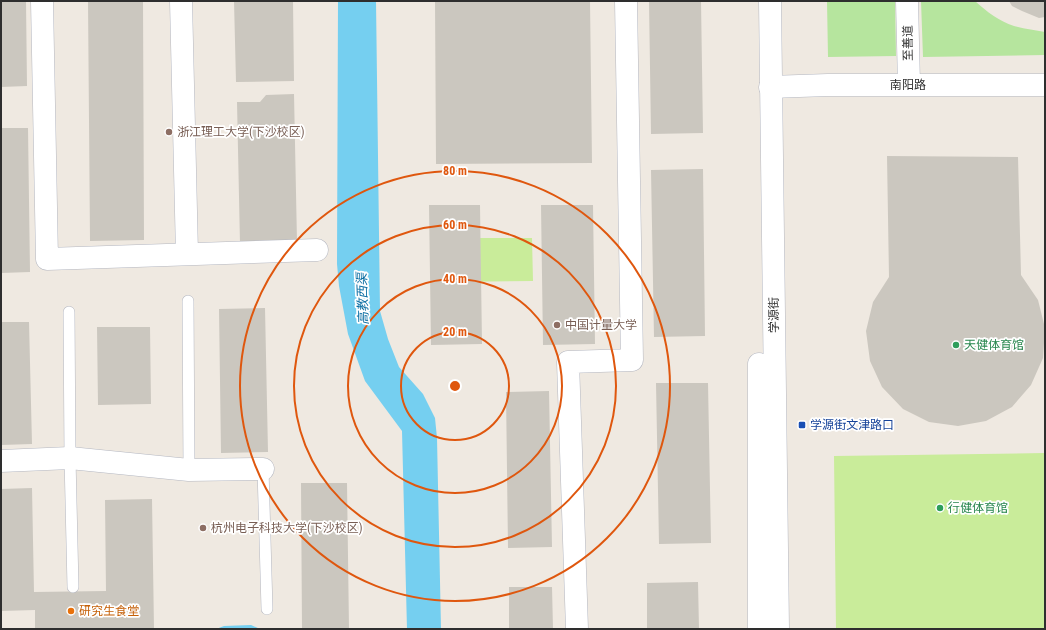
<svg xmlns="http://www.w3.org/2000/svg" width="1046" height="630" font-family="'Roboto Condensed','Noto Sans SC',sans-serif">
<style>
.green{fill:#b6e59e}
.pitch{fill:#c9ec9a}
.water{fill:#75cff0}
.building{fill:#cbc7bf}
.lines{fill:none;stroke-linecap:round;stroke-linejoin:round}
.lane-casing{stroke:#b4b7c1;stroke-width:12}
.street-casing{stroke:#b4b7c1;stroke-width:23}
.secondary-casing{stroke:#b4b7c1;stroke-width:23}
.lane{stroke:#fff;stroke-width:11}
.street{stroke:#fff;stroke-width:22}
.secondary{stroke:#fff;stroke-width:22}
.ring{fill:none;stroke:#df570e;stroke-width:2}
.education-dot{fill:#8d6e63;stroke:#fff;stroke-width:1.5}
.leisure-dot{fill:#2e9e5b;stroke:#fff;stroke-width:1.5}
.transit-dot{fill:#1a4fb4;stroke:#fff;stroke-width:1.5}
.food-dot{fill:#e8710a;stroke:#fff;stroke-width:1.5}
.labels{text-anchor:middle;stroke-width:3.5;stroke-linejoin:round;paint-order:stroke}
.street-label{font-size:12px;fill:#2e2e2e;stroke:#fff}
.education-label{font-size:12px;fill:#785e54;stroke:#fff;text-anchor:start}
.leisure-label{font-size:12px;fill:#27864d;stroke:#fff;text-anchor:start}
.transit-label{font-size:12px;fill:#164399;stroke:#fff;text-anchor:start}
.food-label{font-size:12px;fill:#c56008;stroke:#fff;text-anchor:start}
.water-label{font-size:13px;font-style:italic;fill:#0d6fa3;stroke:#fff}
.centre{fill:#df570e;stroke:#fff;stroke-width:2}
.ring-label{font-size:12px;text-anchor:middle;font-weight:bold;fill:#df570e;stroke:#fff;stroke-width:3.5;stroke-linejoin:round;paint-order:stroke}
</style>
<rect width="100%" height="100%" fill="#efe9e1"/>
<path class="green" d="M 827,1 L 895,1 L 896,56 L 828,57 Z
M 921,1 L 975,1 C 987,12 999,21 1014,26 C 1024,29 1035,30 1045,32 L 1045,55 L 923,57 Z"/>
<path class="pitch" d="M 443,238 L 532,238 L 533,281 L 444,282 Z
M 1045,453 L 1045,629 L 836,629 L 834,456 Z"/>
<path class="water" d="M 338,1 L 376,1 L 380,311 L 388,339 L 399,367 L 423,394 L 435,418 L 437,438 L 441,629 L 407,629 L 402,431 L 365,381 L 348,334 L 339,286 L 337,264 Z
M 251,625 L 260,629 L 216,629 L 224,626 Z"/>
<path class="building" d="M 1,1 L 26,1 L 27,86 L 1,87 Z
M 88,1 L 143,1 L 144,240 L 90,241 Z
M 234,1 L 293,1 L 294,81 L 236,82 Z
M 435,1 L 590,1 L 592,163 L 436,164 Z
M 649,1 L 701,1 L 703,133 L 651,134 Z
M 1009,1 L 1045,1 L 1045,17 L 1039,18 L 1022,11 L 1012,6 Z
M 294,94 L 297,242 L 240,244 L 237,102 L 260,102 L 266,95 Z
M 1,128 L 28,128 L 30,272 L 1,273 Z
M 887,156 L 1018,157 L 1021,275 L 1038,300 L 1045,328 L 1043,358 L 1031,385 L 1012,407 L 986,421 L 958,426 L 929,422 L 903,409 L 882,387 L 870,361 L 866,331 L 873,302 L 889,277 Z
M 703,169 L 705,336 L 654,337 L 651,170 Z
M 429,205 L 480,205 L 482,344 L 431,345 Z
M 541,205 L 593,205 L 595,344 L 543,345 Z
M 265,308 L 268,452 L 221,453 L 219,309 Z
M 1,322 L 29,322 L 32,444 L 1,445 Z
M 97,327 L 150,327 L 151,404 L 98,405 Z
M 656,383 L 708,383 L 711,543 L 659,544 Z
M 549,391 L 552,547 L 508,548 L 506,392 Z
M 301,483 L 347,483 L 349,629 L 302,629 Z
M 32,488 L 34,592 L 106,591 L 105,500 L 152,499 L 154,629 L 35,629 L 35,610 L 1,611 L 1,489 Z
M 698,582 L 699,629 L 647,629 L 647,583 Z
M 509,587 L 552,587 L 553,629 L 509,629 Z"/>
<g class="lines">
<defs>
<path id="lane" d="M 188,301 L 189,470
M 69,312 L 70,458 L 73,587
M 263,469 L 267,609"/>
<path id="street" d="M 42,1 L 47,259 L 317,250
M 181,1 L 187,254
M 907,1 L 909,85
M 770,87 L 828,85 L 1045,85
M 1,461 L 70,458 L 189,470 L 263,469
M 577,629 L 568,362 L 632,360 L 626,1"/>
<path id="secondary" d="M 770,1 L 778,629
M 759,364 L 759,629"/>
</defs>
<use href="#lane" class="lane-casing"/>
<use href="#street" class="street-casing"/>
<use href="#secondary" class="secondary-casing"/>
<use href="#lane" class="lane"/>
<use href="#street" class="street"/>
<use href="#secondary" class="secondary"/>
</g>
<g class="ring">
<circle cx="455" cy="386" r="54"/>
<circle cx="455" cy="386" r="107"/>
<circle cx="455" cy="386" r="161"/>
<circle cx="455" cy="386" r="215"/>
</g>
<g class="education-dot">
<circle cx="169" cy="132" r="4"/>
<circle cx="557" cy="325" r="4"/>
<circle cx="203" cy="528" r="4"/>
</g>
<g class="leisure-dot">
<circle cx="956" cy="345" r="4"/>
<circle cx="940" cy="508" r="4"/>
</g>
<rect class="transit-dot" x="798" y="421" width="8" height="8" rx="2"/>
<circle class="food-dot" cx="71" cy="611" r="4"/>
<g class="labels">
<g class="street-label">
<text transform="translate(908 43) rotate(-91)" y="4">至善道</text>
<text x="908" y="89">南阳路</text>
<text transform="translate(774 315) rotate(-91)" y="4">学源街</text>
</g>
<g class="education-label">
<text x="177" y="136">浙江理工大学(下沙校区)</text>
<text x="565" y="329">中国计量大学</text>
<text x="211" y="532">杭州电子科技大学(下沙校区)</text>
</g>
<g class="leisure-label">
<text x="964" y="349">天健体育馆</text>
<text x="948" y="512">行健体育馆</text>
</g>
<g class="transit-label">
<text x="810" y="429">学源街文津路口</text>
</g>
<g class="food-label">
<text x="79" y="615">研究生食堂</text>
</g>
<g class="water-label">
<text transform="translate(362 299) rotate(-92)" y="5">高教西渠</text>
</g>
</g>
<circle cx="455" cy="386" r="6" class="centre"/>
<g class="ring-label">
<text x="455" y="175">80 m</text>
<text x="455" y="229">60 m</text>
<text x="455" y="283">40 m</text>
<text x="455" y="336">20 m</text>
</g>
<rect width="1046" height="630" fill="none" stroke="#2e2e2e" stroke-width="4"/>
</svg>
